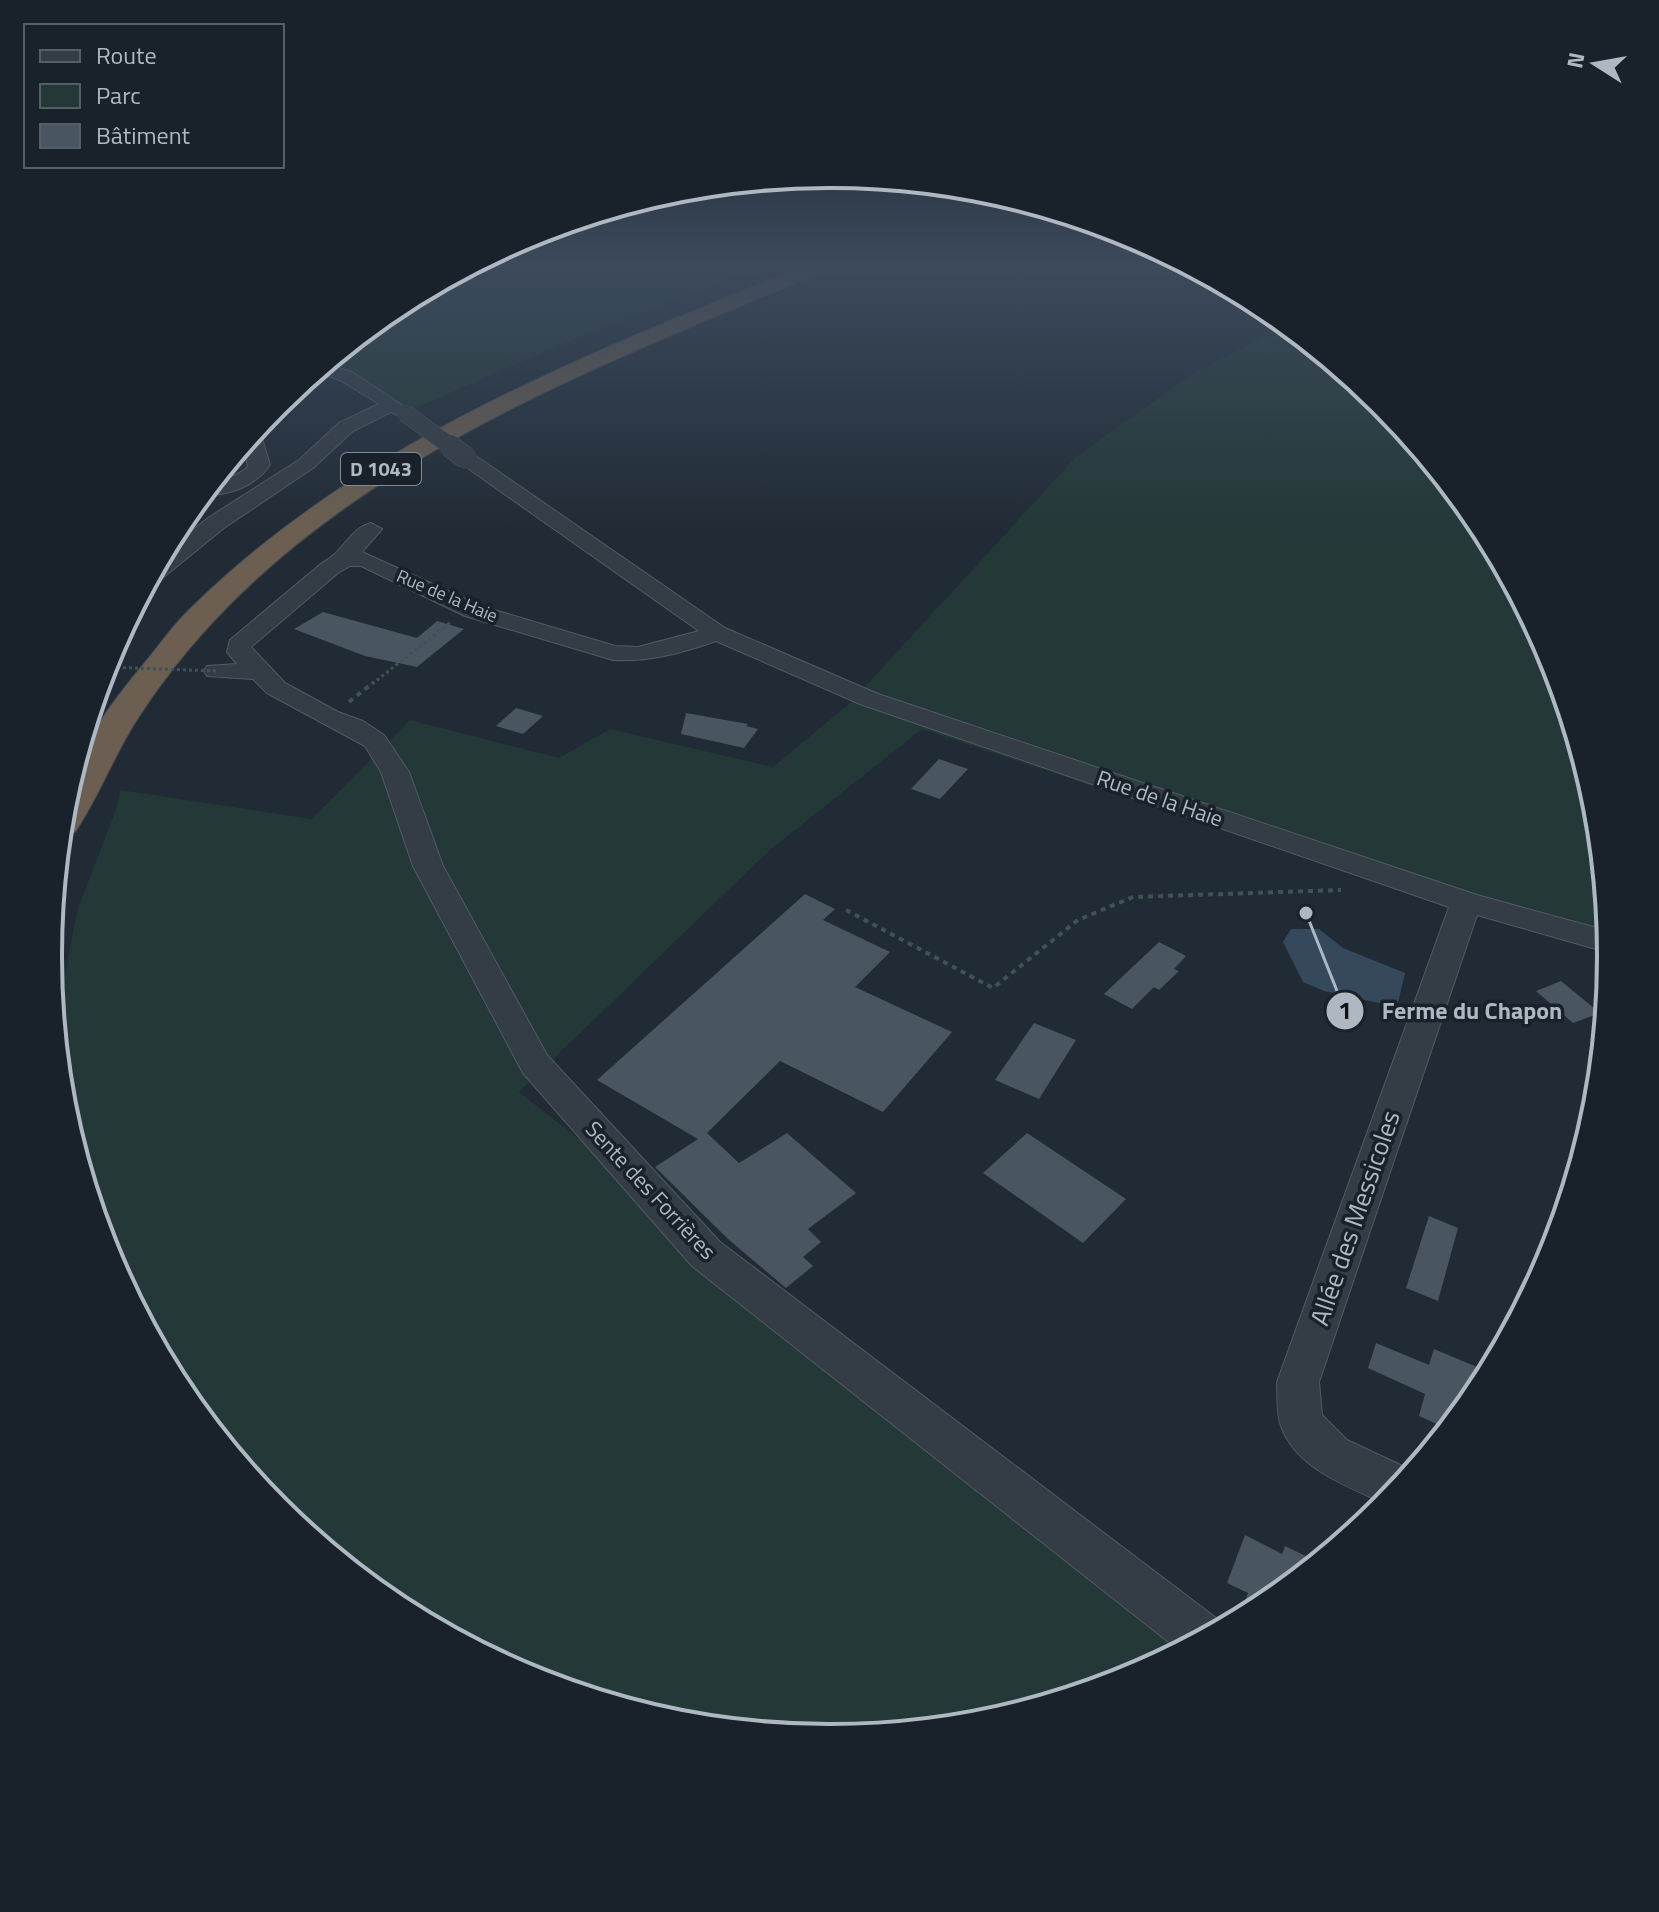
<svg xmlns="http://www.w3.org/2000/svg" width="1659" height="1912" font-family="'Titillium Web',sans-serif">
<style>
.green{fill:#233837}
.water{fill:#35485c}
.building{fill:#495561}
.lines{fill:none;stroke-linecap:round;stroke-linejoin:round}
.minor-casing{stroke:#515b64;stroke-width:2}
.highway-casing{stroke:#3e4851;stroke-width:2}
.path-far1{stroke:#405354;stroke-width:3;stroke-dasharray:3 3;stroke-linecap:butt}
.path{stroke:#405354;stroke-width:4;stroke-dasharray:5 5;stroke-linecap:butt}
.minor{fill:#343d46;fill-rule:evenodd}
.highway{fill:#6c5f51;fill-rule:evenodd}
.minor-bridge-far1-casing{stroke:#515b64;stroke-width:18;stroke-linecap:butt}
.minor-bridge-casing{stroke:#515b64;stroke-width:23;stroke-linecap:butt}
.path-bridge{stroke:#405354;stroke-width:3;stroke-dasharray:3 3;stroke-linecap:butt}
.minor-bridge-far1{stroke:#343d46;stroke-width:17}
.minor-bridge{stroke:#343d46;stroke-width:22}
.labels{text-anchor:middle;stroke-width:7;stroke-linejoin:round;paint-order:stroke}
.far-street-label{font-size:18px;fill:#aeb8c3;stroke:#19222a}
.shield{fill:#19222a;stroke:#818b95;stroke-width:2}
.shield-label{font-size:20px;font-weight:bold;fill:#aeb8c3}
.street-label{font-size:22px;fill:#aeb8c3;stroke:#19222a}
.near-street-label{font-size:26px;fill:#aeb8c3;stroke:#19222a}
.rim{fill:none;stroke:#aeb8c3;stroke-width:4}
.leader{fill:none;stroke:#aeb8c3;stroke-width:3}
.callout-dot{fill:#aeb8c3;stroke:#19222a;stroke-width:3}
.mark-label{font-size:24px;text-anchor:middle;font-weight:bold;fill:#111}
.callout-label{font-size:24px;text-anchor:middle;font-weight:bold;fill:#aeb8c3;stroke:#19222a;stroke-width:7;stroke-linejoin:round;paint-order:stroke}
</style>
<rect width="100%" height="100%" fill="#202b35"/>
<path class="green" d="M 474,266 L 762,266 L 597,329 L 402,414 L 348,380 L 317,371 L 396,306 Z
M 1286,325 L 1382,404 L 1480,522 L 1552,657 L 1596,804 L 1610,945 L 1533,931 L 1441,903 L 922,729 L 770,850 L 519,1092 L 1210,1635 L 1128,1678 L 981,1723 L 829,1737 L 677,1722 L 530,1678 L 395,1606 L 277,1508 L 179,1390 L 107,1255 L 63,1108 L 55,1028 L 77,911 L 117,807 L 120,790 L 312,819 L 410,720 L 559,758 L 610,729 L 773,767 L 850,703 L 1076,457 L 1192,374 Z"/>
<path class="water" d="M 1291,929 L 1319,929 L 1343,948 L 1405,973 L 1397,1007 L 1324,991 L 1303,982 L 1283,942 Z"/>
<path class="building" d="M 323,612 L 417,638 L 437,621 L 464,629 L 417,667 L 365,656 L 294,629 Z
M 516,708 L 543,716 L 523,734 L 496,726 Z
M 686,713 L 748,724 L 746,726 L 758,729 L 744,748 L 681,734 Z
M 939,759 L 968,769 L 940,799 L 911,789 Z
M 805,894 L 835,909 L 823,920 L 890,952 L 855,987 L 952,1032 L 883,1112 L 780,1061 L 707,1133 L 739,1163 L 787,1133 L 856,1193 L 808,1229 L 821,1242 L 803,1257 L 813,1266 L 786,1288 L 728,1239 L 655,1167 L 698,1139 L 597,1080 Z
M 1159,942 L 1186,956 L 1174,969 L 1179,971 L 1159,990 L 1154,987 L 1132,1009 L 1104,994 Z
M 1561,981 L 1600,1013 L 1573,1023 L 1536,991 Z
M 1034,1023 L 1076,1040 L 1039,1099 L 995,1080 Z
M 1027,1133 L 1126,1199 L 1083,1243 L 983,1173 Z
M 1429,1216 L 1458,1228 L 1438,1301 L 1406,1288 Z
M 1376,1343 L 1429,1365 L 1434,1349 L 1484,1370 L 1478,1391 L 1448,1429 L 1419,1416 L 1425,1394 L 1368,1368 Z
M 1245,1535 L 1282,1554 L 1285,1546 L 1318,1562 L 1263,1606 L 1239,1619 L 1248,1593 L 1227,1583 Z"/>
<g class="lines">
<defs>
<path id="minor" d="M 325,364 L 352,372 L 414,413 L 405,419 L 391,412 L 353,431 L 313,468 L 224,528 L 160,580 L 148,581 L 161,556 L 208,518 L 299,460 L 339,423 L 379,404 L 340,380 L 315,372 Z
M 255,430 L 261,435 L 270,465 C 255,486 228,497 203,494 C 215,479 233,480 248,467 L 244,444 Z
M 466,452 L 473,454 L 725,628 L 878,694 L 1477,895 L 1608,931 L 1610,953 L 1477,915 L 1319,1382 L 1322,1415 L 1347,1440 L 1413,1471 L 1386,1504 C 1349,1487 1296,1469 1281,1426 C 1276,1413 1278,1396 1277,1382 L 1449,907 L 860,704 L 716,641 C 682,653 649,662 613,660 L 465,616 L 361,566 L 350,566 L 338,573 L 251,647 L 285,683 L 338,712 L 363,721 L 384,735 L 409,772 L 443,866 L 547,1055 L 720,1242 L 1220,1621 L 1223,1627 L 1180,1651 L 692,1266 L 523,1073 L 413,866 L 381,772 L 365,746 L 267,693 L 253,679 L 207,676 L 204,671 L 207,666 L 237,664 L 227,652 L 230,640 L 322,563 C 344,552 350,528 371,523 L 382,529 L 362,552 L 481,606 L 615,646 L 638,647 L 699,631 L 459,462 L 456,458 Z"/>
<path id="highway" d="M 803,266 L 830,266 L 827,270 C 611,361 374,448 211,624 C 186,651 160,684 140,715 C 115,752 100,795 75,832 L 60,835 C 67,761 101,715 147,660 C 161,643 174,624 190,609 C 360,441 585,355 803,266 Z"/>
</defs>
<use href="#minor" class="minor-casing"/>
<use href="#highway" class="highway-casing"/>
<path class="path-far1" d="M 372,684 L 451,622"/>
<path class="path" d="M 349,702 L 374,682
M 846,910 L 993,988 L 1078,920 L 1133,897 L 1341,890"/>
<use href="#minor" class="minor"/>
<use href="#highway" class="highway"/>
<defs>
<path id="minor-bridge-far1" d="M 405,413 L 453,448"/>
<path id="minor-bridge" d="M 450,446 L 466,458"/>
</defs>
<use href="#minor-bridge-far1" class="minor-bridge-far1-casing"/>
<use href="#minor-bridge" class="minor-bridge-casing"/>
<path class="path-bridge" d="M 105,667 L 216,671"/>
<use href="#minor-bridge-far1" class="minor-bridge-far1"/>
<use href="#minor-bridge" class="minor-bridge"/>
</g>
<linearGradient id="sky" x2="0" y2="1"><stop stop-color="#12181d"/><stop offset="0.5" stop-color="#3c4a5c"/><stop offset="1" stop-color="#3c4a5c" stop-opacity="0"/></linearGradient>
<rect width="1659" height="533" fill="url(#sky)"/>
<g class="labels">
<g class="far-street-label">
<text transform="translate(447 596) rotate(23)" y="6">Rue de la Haie</text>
</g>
<rect class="shield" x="341" y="453" width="80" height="32" rx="6"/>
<g class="shield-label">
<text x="381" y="476">D 1043</text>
</g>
<g class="street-label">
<text transform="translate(1160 798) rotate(19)" y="8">Rue de la Haie</text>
<text transform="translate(651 1190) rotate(47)" y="8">Sente des Forrières</text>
</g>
<g class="near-street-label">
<text transform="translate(1355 1218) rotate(-71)" y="9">Allée des Messicoles</text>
</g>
</g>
<path d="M0 0H1659V1912H0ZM829 188H830A767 767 0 0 1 1597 955V957A767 767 0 0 1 830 1724H829A767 767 0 0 1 62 957V955A767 767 0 0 1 829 188Z" fill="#19222a" fill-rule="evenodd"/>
<path class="rim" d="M829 188H830A767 767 0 0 1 1597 955V957A767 767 0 0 1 830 1724H829A767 767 0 0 1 62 957V955A767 767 0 0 1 829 188Z"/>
<path class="leader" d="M1306 913L1345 1011"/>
<g class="callout-dot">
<circle cx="1306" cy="913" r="8"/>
<circle cx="1345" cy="1011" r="20"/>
</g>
<g class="mark-label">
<text x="1345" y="1019">1</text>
</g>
<g class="callout-label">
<text x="1472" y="1019">Ferme du Chapon</text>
</g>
<rect x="24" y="24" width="260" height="144" fill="#19222a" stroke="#555e67" stroke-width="2"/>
<rect x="40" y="50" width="40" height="12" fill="#343d46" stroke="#555e67" stroke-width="2"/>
<text x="96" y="64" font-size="24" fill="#aeb8c3">Route</text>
<rect x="40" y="84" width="40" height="24" fill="#233837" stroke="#555e67" stroke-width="2"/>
<text x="96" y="104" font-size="24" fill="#aeb8c3">Parc</text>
<rect x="40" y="124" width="40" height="24" fill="#495561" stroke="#555e67" stroke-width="2"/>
<text x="96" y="144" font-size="24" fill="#aeb8c3">Bâtiment</text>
<g transform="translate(1595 64) rotate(281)" stroke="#19222a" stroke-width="6" paint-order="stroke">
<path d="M0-6L14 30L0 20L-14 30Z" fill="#aeb8c3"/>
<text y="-12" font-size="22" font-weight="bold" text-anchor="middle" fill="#aeb8c3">N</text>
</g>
</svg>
